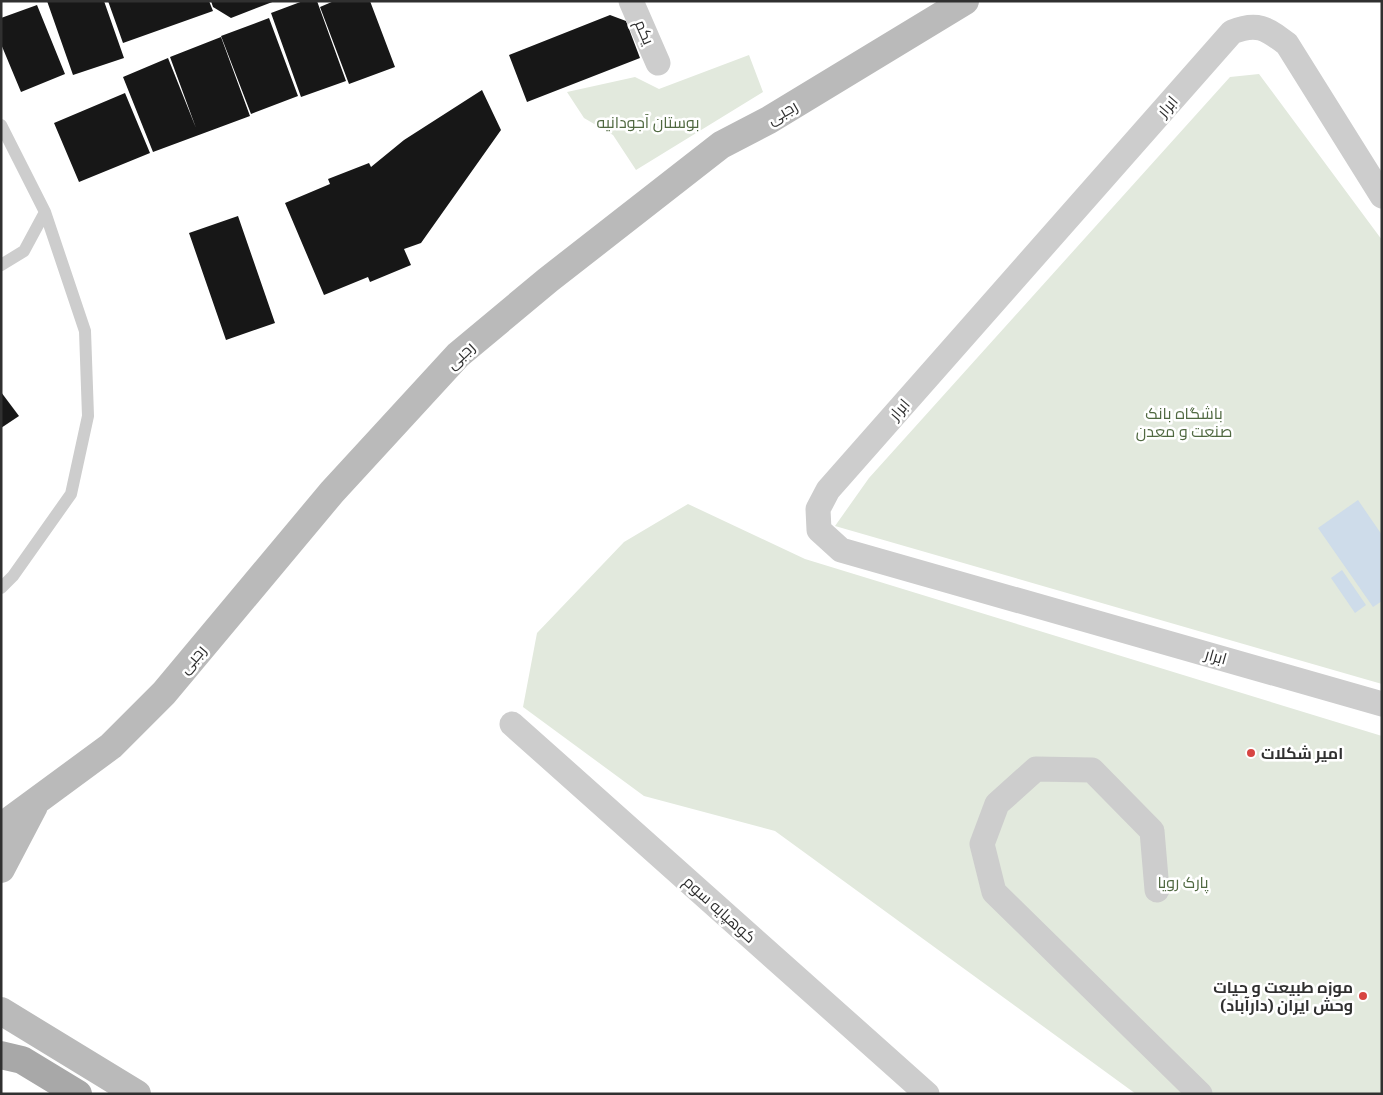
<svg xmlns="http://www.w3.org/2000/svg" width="1383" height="1095" font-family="'Exo 2',Cairo,sans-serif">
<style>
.green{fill:#e2e9dd}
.water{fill:#cedcea}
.building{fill:#171717}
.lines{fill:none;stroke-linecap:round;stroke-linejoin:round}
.lane{stroke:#cdcdcd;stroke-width:12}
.street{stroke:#cdcdcd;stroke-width:25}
.secondary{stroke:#bababa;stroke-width:28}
.primary{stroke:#a8a8a8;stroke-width:28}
.poi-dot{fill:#d74542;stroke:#fff;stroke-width:2}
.labels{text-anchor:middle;stroke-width:5;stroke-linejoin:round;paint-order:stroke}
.street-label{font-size:16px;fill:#303030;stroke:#fff}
.park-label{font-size:16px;fill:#506941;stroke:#fff}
.poi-label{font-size:16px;font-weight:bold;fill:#303030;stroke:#fff;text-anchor:start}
</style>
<rect width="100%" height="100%" fill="#fff"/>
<path class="green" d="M 749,55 L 763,92 L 636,170 L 613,135 L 584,118 L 567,92 L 635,77 L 659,89 Z
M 1259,74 L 1382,240 L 1382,684 L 835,526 L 869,478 L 1230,77 Z
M 688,504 L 805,559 L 1382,736 L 1382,1094 L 1136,1094 L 775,831 L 644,796 L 523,707 L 537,633 L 624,542 Z"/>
<path class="water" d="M 1358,500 L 1382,535 L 1382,601 L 1373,607 L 1318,528 Z
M 1342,570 L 1366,605 L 1355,613 L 1331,578 Z"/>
<path class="building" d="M 47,1 L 104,1 L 124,58 L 73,75 Z
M 108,1 L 209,1 L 213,11 L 123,43 Z
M 211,1 L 275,1 L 231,18 L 213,7 Z
M 303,1 L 317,1 L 346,81 L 301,97 L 271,13 Z
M 334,1 L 370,1 L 395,67 L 349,84 L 320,7 Z
M 37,5 L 65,74 L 21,92 L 1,44 L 1,18 Z
M 610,15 L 626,21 L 640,58 L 527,102 L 509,55 Z
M 269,18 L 298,96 L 251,114 L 221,36 Z
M 221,37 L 250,116 L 153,152 L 123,77 L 168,58 L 196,128 L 170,57 Z
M 482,90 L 501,130 L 421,243 L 404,249 L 411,265 L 370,282 L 368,277 L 324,295 L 285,203 L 330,184 L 328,179 L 369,163 L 371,167 L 404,140 Z
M 125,93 L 150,153 L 79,182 L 54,123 Z
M 238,216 L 275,323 L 226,340 L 189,233 Z
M 1,392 L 19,416 L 1,428 Z"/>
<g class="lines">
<path class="lane" d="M 1,125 L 45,212 L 85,331 L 88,416 L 71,494 L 13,576 L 1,588
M 1,265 L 24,251 L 45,212"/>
<path class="street" d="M 631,1 L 658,63
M 1382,196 L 1287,44 C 1266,28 1257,22 1232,32 L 828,490 L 818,509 L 819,530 L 841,550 L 1382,704
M 512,724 L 927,1094
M 1157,890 L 1152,831 L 1092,770 L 1036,769 L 997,804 L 982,844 L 994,892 L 1200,1094"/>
<path class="secondary" d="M 1,827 L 111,746 L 164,693 L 332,492 L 458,355 L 548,280 L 721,145 L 769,120 L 965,1
M 1,869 L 34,806
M 1,1011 L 137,1094"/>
<path class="primary" d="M 1,1055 L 22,1060 L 78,1094"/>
</g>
<g class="poi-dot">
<circle cx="1251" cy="753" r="5"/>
<circle cx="1363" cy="996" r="5"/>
</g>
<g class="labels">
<g class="street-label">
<text transform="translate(645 32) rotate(67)" y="6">یکم</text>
<text transform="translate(1167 106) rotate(-49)" y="6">ابرار</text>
<text transform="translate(782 112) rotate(-30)" y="6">رجبی</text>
<text transform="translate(460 355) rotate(-43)" y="6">رجبی</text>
<text transform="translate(899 409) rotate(-49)" y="6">ابرار</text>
<text transform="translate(1216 656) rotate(16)" y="6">ابرار</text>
<text transform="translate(192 659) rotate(-50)" y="6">رجبی</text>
<text transform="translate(720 909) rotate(42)" y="6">کوهپایه سوم</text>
</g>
<g class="park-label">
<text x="648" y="128">بوستان آجودانیه</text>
<text x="1184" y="419">باشگاه بانک<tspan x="1184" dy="18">صنعت و معدن</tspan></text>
<text x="1183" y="888">پارک رویا</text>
</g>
<g class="poi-label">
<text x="1261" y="759">امیر شکلات</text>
<text x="1353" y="993" text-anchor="end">موزه طبیعت و حیات<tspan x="1353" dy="18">وحش ایران (دارآباد)</tspan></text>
</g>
</g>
<rect width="1383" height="1095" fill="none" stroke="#303030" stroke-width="5"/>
</svg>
